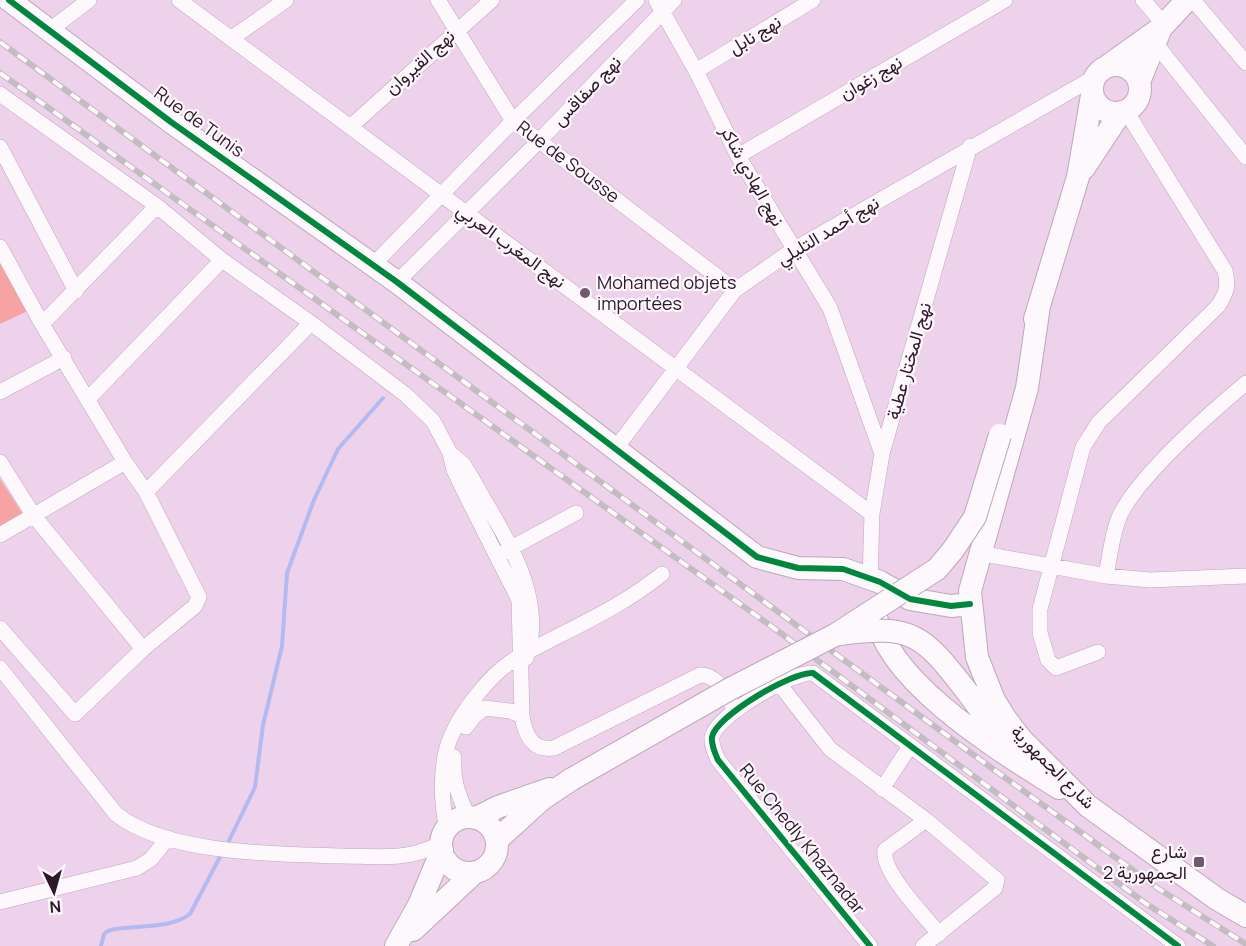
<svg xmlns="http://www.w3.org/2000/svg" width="1246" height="946" font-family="Manrope,Vazirmatn,sans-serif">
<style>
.green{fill:#f7a3a3}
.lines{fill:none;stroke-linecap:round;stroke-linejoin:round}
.stream{stroke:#b3baf1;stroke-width:4}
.street-casing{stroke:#bda7ba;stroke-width:16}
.secondary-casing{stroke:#bda7ba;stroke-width:24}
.street{stroke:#fcf8fc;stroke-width:15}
.secondary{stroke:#fcf8fc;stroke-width:22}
.rail-casing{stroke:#c3bcc2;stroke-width:6}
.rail{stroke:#fef8fd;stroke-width:4;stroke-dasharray:11;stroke-linecap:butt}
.secondary-bridge-casing{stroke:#bda7ba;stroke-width:24;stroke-linecap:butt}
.secondary-bridge{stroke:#fcf8fc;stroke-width:22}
.cycleway-casing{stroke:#fef8fd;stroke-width:10}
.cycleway{stroke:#00873e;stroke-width:6}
.poi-dot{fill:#6f596d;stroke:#fef8fd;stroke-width:2}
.labels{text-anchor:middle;stroke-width:4.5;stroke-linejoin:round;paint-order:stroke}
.street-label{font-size:18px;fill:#2b1829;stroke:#fef8fd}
.poi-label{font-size:18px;fill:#2b1829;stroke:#fef8fd;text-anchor:start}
</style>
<rect width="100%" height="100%" fill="#eed2eb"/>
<path class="green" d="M 0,252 L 32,309 L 0,324 Z
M 0,479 L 22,513 L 0,526 Z"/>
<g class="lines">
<path class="stream" d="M 226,847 L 255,787 L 263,725 L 282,646 L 287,573 L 314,500 L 338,449 L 383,398
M 101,946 L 104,934 C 115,922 166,933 190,914 L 222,853"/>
<defs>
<path id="street" d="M 179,0 L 872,514
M 438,0 L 513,121 L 735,290
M 656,0 L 696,71 L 738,156 L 830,308 L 882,454
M 1143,0 L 1164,24
M 1193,0 L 1246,63
M 50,30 L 89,0
M 232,38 L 286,0
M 1155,43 L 1246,157
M 696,71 L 813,0
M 0,94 L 157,206 L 222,260 L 311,323 L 406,395 L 433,421 L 450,453 L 454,470 L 467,497 L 519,600 L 522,716 C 525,735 532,751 554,748 L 700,675 C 718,674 727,697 735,710
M 350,127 L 492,0
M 0,147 L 76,291
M 738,156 L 1005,0
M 0,247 L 42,324 L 125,462 L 146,492 L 199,597 L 195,606 L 143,649 L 75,714 L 0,628
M 373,265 L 513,121 L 637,0
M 397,282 L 540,140 L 674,0
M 42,324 L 157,206
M 0,392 L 64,358
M 88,399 L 222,260
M 616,448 L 735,290 L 793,250 L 1095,77
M 450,453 L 464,465 L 473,480 C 502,533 548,595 526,658
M 0,462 L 34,516 L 143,649
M 146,492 L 311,323
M 0,535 L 125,462
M 502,553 L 576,513
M 979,553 L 1106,576 L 1150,580 L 1246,576
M 1106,576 C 1110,556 1112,532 1121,513 C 1142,473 1210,413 1246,383
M 870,579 L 872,514 L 882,454 L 970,146
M 1098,652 L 1056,668 L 1048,660 L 1040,633 L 1040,609 L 1083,447 L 1099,422 L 1218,306 C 1226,294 1229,286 1225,271 L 1126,111
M 0,668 L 116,814 C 168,855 278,854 343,856 C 365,856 394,859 416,853 C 425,851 433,847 442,844
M 780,685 L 830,749 L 926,820 L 997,880 L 995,888 L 923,946
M 466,727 L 475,715 L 485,708 L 510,711 L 522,716
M 454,757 C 452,781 459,796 468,817
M 882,789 L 910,746
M 926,820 L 885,850 C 881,872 925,916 939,934
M 447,829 C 442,806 441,779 445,756 C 451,722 490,672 520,656 C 569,629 619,609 662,574
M 0,902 L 137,868 L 151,859 L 168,838
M 870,946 L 718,760 C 715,753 711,745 712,737 C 716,716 793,671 813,673 L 1178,946"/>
<path id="secondary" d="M 9,0 L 171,122 L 397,282 L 757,557 L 798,568 L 843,569 L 880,582 L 910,599 L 951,606 L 970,604
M 1109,65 L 1161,28 L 1187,0
M1092 89a24 24 0 1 1 48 0a24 24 0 1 1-48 0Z
M 1139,82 L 1161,28
M 1084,168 L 1121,112
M 1039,306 L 1027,388 L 970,591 L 977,657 L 994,700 L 1005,718 L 1021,739 L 1088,806 L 1217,899 L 1246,916
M 1035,319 L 1078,177 L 1092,95
M 875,612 C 885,682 1002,752 1059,788
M 968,693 L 1004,742
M441 845a28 28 0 1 1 56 0a28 28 0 1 1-56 0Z
M 476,818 L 498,807 L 549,789
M 497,840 L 542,799 L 572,779
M 413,930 L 474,873
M 396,946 L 419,905 L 442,850"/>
</defs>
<use href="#street" class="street-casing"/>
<use href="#secondary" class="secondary-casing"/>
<use href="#street" class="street"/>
<use href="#secondary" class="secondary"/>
<defs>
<path id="rail" d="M 0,42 L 971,753 L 1159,889 L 1246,944
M 0,73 L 782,634 L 1145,903 L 1213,946"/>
</defs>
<use href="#rail" class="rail-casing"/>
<use href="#rail" class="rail"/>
<defs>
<path id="secondary-bridge" d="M 840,634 C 914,624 923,635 968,693
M 572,779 L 730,689 L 835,635 L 937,569 L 953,550 L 975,517 L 1000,435"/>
</defs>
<use href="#secondary-bridge" class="secondary-bridge-casing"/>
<use href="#secondary-bridge" class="secondary-bridge"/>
<defs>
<path id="cycleway" d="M 9,0 L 171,122 L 397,282 L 757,557 L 798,568 L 843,569 L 880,582 L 910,599 L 951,606 L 970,604
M 870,946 L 718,760 C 715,753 711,745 712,737 C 716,716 793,671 813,673 L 1178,946"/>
</defs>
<use href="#cycleway" class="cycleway-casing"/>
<use href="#cycleway" class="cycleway"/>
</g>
<g class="poi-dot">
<circle cx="585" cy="293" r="6"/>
<rect x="1193" y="856" width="12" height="12" rx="3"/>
</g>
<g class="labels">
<g class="street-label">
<text transform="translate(755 35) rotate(-31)" y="6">نهج نابل</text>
<text transform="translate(420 62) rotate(-42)" y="6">نهج القيروان</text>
<text transform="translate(871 78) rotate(-30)" y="6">نهج زغوان</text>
<text transform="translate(587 91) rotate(-46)" y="6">نهج صفاقس</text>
<text transform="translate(199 122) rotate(36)" y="6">Rue de Tunis</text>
<text transform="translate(568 162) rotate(37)" y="6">Rue de Sousse</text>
<text transform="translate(752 176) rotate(61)" y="6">نهج الهادي شاكر</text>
<text transform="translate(828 231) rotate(-31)" y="6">نهج أحمد التليلي</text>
<text transform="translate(511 246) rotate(36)" y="6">نهج المغرب العربي</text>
<text transform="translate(909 361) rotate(-74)" y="6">نهج المختار عطية</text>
<text transform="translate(1053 767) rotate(45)" y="6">شارع الجمهورية</text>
<text transform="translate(802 839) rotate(51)" y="6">Rue Chedly Khaznadar</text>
</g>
<g class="poi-label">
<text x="597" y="289">Mohamed objets<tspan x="597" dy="21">importées</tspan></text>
<text x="1187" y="858" text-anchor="end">شارع<tspan x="1187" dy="21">الجمهورية 2</tspan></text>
</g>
</g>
<g transform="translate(54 892) rotate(175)" stroke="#fef8fd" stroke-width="4.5" paint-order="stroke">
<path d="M0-4.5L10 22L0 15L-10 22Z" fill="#2b1829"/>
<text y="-9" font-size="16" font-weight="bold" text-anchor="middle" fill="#2b1829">N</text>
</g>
</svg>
